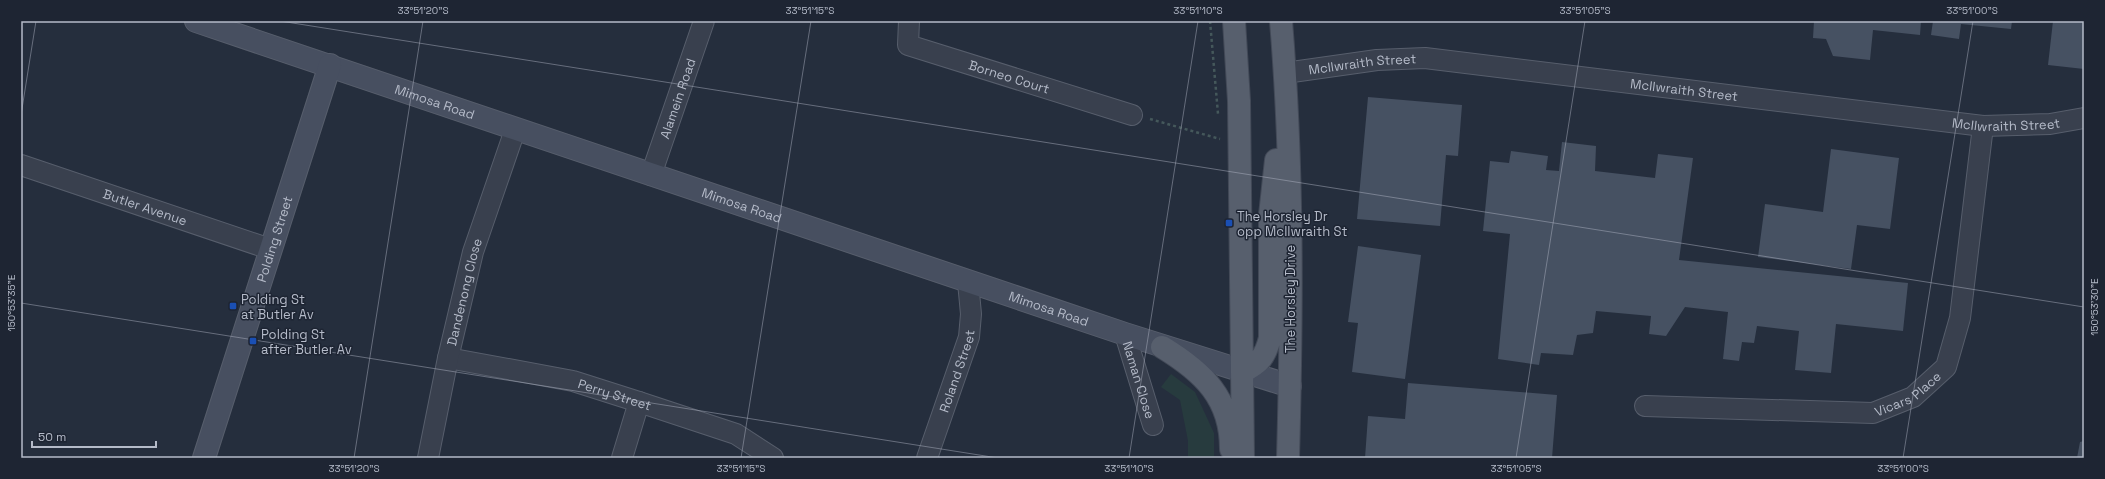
<svg xmlns="http://www.w3.org/2000/svg" width="2105" height="479" font-family="'Space Grotesk',sans-serif">
<style>
.green{fill:#273b3e}
.building{fill:#465162}
.lines{fill:none;stroke-linecap:round;stroke-linejoin:round}
.street-casing{stroke:#575e6c;stroke-width:22}
.secondary-casing{stroke:#575e6c;stroke-width:24}
.primary-casing{stroke:#424957;stroke-width:24}
.path{stroke:#45585b;stroke-width:2.5;stroke-dasharray:3 3;stroke-linecap:butt}
.street{stroke:#39404e;stroke-width:20}
.secondary{stroke:#474f60;stroke-width:22}
.primary{stroke:#575f6d;stroke-width:22}
.ticks{fill:none;stroke:#b5bbc9;stroke-width:1;stroke-opacity:0.45}
.transit-dot{fill:#1a4fb4;stroke:#1e2533;stroke-width:1.5}
.labels{text-anchor:middle;stroke-width:3;stroke-linejoin:round;paint-order:stroke}
.street-label{font-size:13px;fill:#b5bbc9;stroke:#1e2533}
.poi-label{font-size:13px;fill:#b5bbc9;stroke:#1e2533;text-anchor:start}
.neatline{fill:none;stroke:#b5bbc9;stroke-width:1.5}
.ticks-label{font-size:10px;text-anchor:middle;fill:#b5bbc9}
</style>
<rect width="100%" height="100%" fill="#252e3d"/>
<path class="green" d="M 1171,374 L 1195,392 L 1214,433 L 1214,458 L 1188,458 L 1188,441 L 1180,400 L 1161,387 Z"/>
<path class="building" d="M 1814,21 L 1921,21 L 1920,35 L 1873,30 L 1870,60 L 1833,56 L 1826,39 L 1813,38 Z
M 1933,21 L 2012,21 L 2011,29 L 1961,24 L 1959,39 L 1931,35 Z
M 2053,21 L 2084,21 L 2084,69 L 2048,65 Z
M 1368,97 L 1462,105 L 1458,156 L 1446,155 L 1440,226 L 1357,219 Z
M 1562,142 L 1596,146 L 1595,171 L 1655,178 L 1658,154 L 1693,158 L 1679,260 L 1908,283 L 1903,331 L 1836,324 L 1831,373 L 1795,370 L 1799,331 L 1757,326 L 1754,343 L 1742,342 L 1739,361 L 1723,359 L 1728,312 L 1685,307 L 1666,336 L 1649,334 L 1651,316 L 1596,311 L 1593,333 L 1577,335 L 1573,355 L 1541,353 L 1539,365 L 1498,359 L 1510,234 L 1483,231 L 1490,161 L 1509,163 L 1511,151 L 1548,156 L 1546,170 L 1559,171 Z
M 1831,149 L 1899,158 L 1890,229 L 1857,225 L 1851,269 L 1758,257 L 1765,204 L 1823,212 Z
M 1358,246 L 1421,255 L 1405,379 L 1352,372 L 1358,323 L 1348,322 Z
M 1408,383 L 1557,395 L 1552,458 L 1365,458 L 1368,416 L 1405,419 Z
M 2084,441 L 2084,458 L 2077,458 L 2080,442 Z"/>
<g class="lines">
<defs>
<g id="street">
<path id="s1" d="M 909,21 L 908,45 L 1132,115"/>
<path id="s2" d="M 1285,73 L 1377,60 L 1425,58 L 1983,126 L 2050,124 L 2084,118"/>
<path id="s3" d="M 21,165 L 270,249"/>
<path id="s4" d="M 651,175 L 704,21"/>
<path id="s5" d="M 1125,334 L 1153,425"/>
<path id="s6" d="M 448,358 L 573,381 L 639,402 L 736,434 L 773,458"/>
<path id="s7" d="M 1645,406 L 1873,413 L 1913,397 L 1946,367 L 1960,318 L 1983,126"/>
<path id="s8" d="M 428,458 L 448,358 L 473,252 L 515,130"/>
<path d="M 622,458 L 639,402"/>
<path id="s9" d="M 927,458 L 969,337 L 971,314 L 968,282"/>
</g>
<g id="secondary">
<path id="s10" d="M 196,21 L 1125,334 L 1290,386"/>
<path id="s11" d="M 204,458 L 330,65"/>
</g>
<path id="primary" d="M 1234,21 L 1239,101 L 1243,458
M 1281,21 C 1293,166 1292,312 1288,458
M 1162,347 C 1203,372 1231,398 1231,449
M 1242,372 C 1260,363 1265,357 1270,338 L 1270,215 L 1276,160"/>
</defs>
<use href="#street" class="street-casing"/>
<use href="#secondary" class="secondary-casing"/>
<use href="#primary" class="primary-casing"/>
<path class="path" d="M 1210,21 L 1218,114
M 1150,119 L 1220,139"/>
<use href="#street" class="street"/>
<use href="#secondary" class="secondary"/>
<use href="#primary" class="primary"/>
</g>
<path class="ticks" d="M 280,21 L 2084,307M 21,115 L 36,21M 21,303 L 998,458M 354,458 L 423,21M 741,458 L 811,21M 1129,458 L 1198,21M 1516,458 L 1585,21M 1903,458 L 1973,21"/>
<g class="transit-dot">
<rect x="1225" y="219" width="8" height="8" rx="2"/>
<rect x="229" y="302" width="8" height="8" rx="2"/>
<rect x="249" y="337" width="8" height="8" rx="2"/>
</g>
<g class="labels">
<g class="street-label">
<text dy="5" stroke="none"><textPath href="#s2" startOffset="78">McIlwraith Street</textPath></text>
<text dy="5" stroke="none"><textPath href="#s1" startOffset="130">Borneo Court</textPath></text>
<text dy="5" stroke="none"><textPath href="#s2" startOffset="402">McIlwraith Street</textPath></text>
<text dy="5" stroke="none"><textPath href="#s4" startOffset="81">Alamein Road</textPath></text>
<text dy="5" stroke="none"><textPath href="#s10" startOffset="252">Mimosa Road</textPath></text>
<text dy="5" stroke="none"><textPath href="#s2" startOffset="726">McIlwraith Street</textPath></text>
<text dy="5" stroke="none"><textPath href="#s10" startOffset="576">Mimosa Road</textPath></text>
<text dy="5" stroke="none"><textPath href="#s3" startOffset="131">Butler Avenue</textPath></text>
<text dy="5" stroke="none"><textPath href="#s11" startOffset="230">Polding Street</textPath></text>
<text dy="5" stroke="none"><textPath href="#s8" startOffset="170">Dandenong Close</textPath></text>
<text transform="translate(1290 299) rotate(-90)" y="5">The Horsley Drive</text>
<text dy="5" stroke="none"><textPath href="#s10" startOffset="900">Mimosa Road</textPath></text>
<text dy="5" stroke="none"><textPath href="#s9" startOffset="92">Roland Street</textPath></text>
<text dy="5" stroke="none"><textPath href="#s5" startOffset="48">Naman Close</textPath></text>
<text dy="5" stroke="none"><textPath href="#s7" startOffset="268">Vicars Place</textPath></text>
<text dy="5" stroke="none"><textPath href="#s6" startOffset="171">Perry Street</textPath></text>
</g>
<g class="poi-label">
<text x="1237" y="221">The Horsley Dr<tspan x="1237" dy="15">opp McIlwraith St</tspan></text>
<text x="241" y="304">Polding St<tspan x="241" dy="15">at Butler Av</tspan></text>
<text x="261" y="339">Polding St<tspan x="261" dy="15">after Butler Av</tspan></text>
</g>
</g>
<rect width="2105" height="479" fill="none" stroke="#1e2533" stroke-width="44"/>
<path d="M32 441v6h124v-6" fill="none" stroke="#b5bbc9" stroke-width="2"/>
<text x="38" y="441" font-size="12" fill="#b5bbc9" stroke="#1e2533" stroke-width="3" paint-order="stroke">50 m</text>
<rect x="22" y="22" width="2061" height="435" class="neatline"/>
<g class="ticks-label">
<text x="423" y="14">33°51'20"S</text>
<text x="810" y="14">33°51'15"S</text>
<text x="1198" y="14">33°51'10"S</text>
<text x="1585" y="14">33°51'05"S</text>
<text x="1972" y="14">33°51'00"S</text>
<text transform="translate(11 303) rotate(-90)" y="4">150°53'35"E</text>
<text transform="translate(2094 307) rotate(-90)" y="4">150°53'30"E</text>
<text x="354" y="472">33°51'20"S</text>
<text x="741" y="472">33°51'15"S</text>
<text x="1129" y="472">33°51'10"S</text>
<text x="1516" y="472">33°51'05"S</text>
<text x="1903" y="472">33°51'00"S</text>
</g>
</svg>
